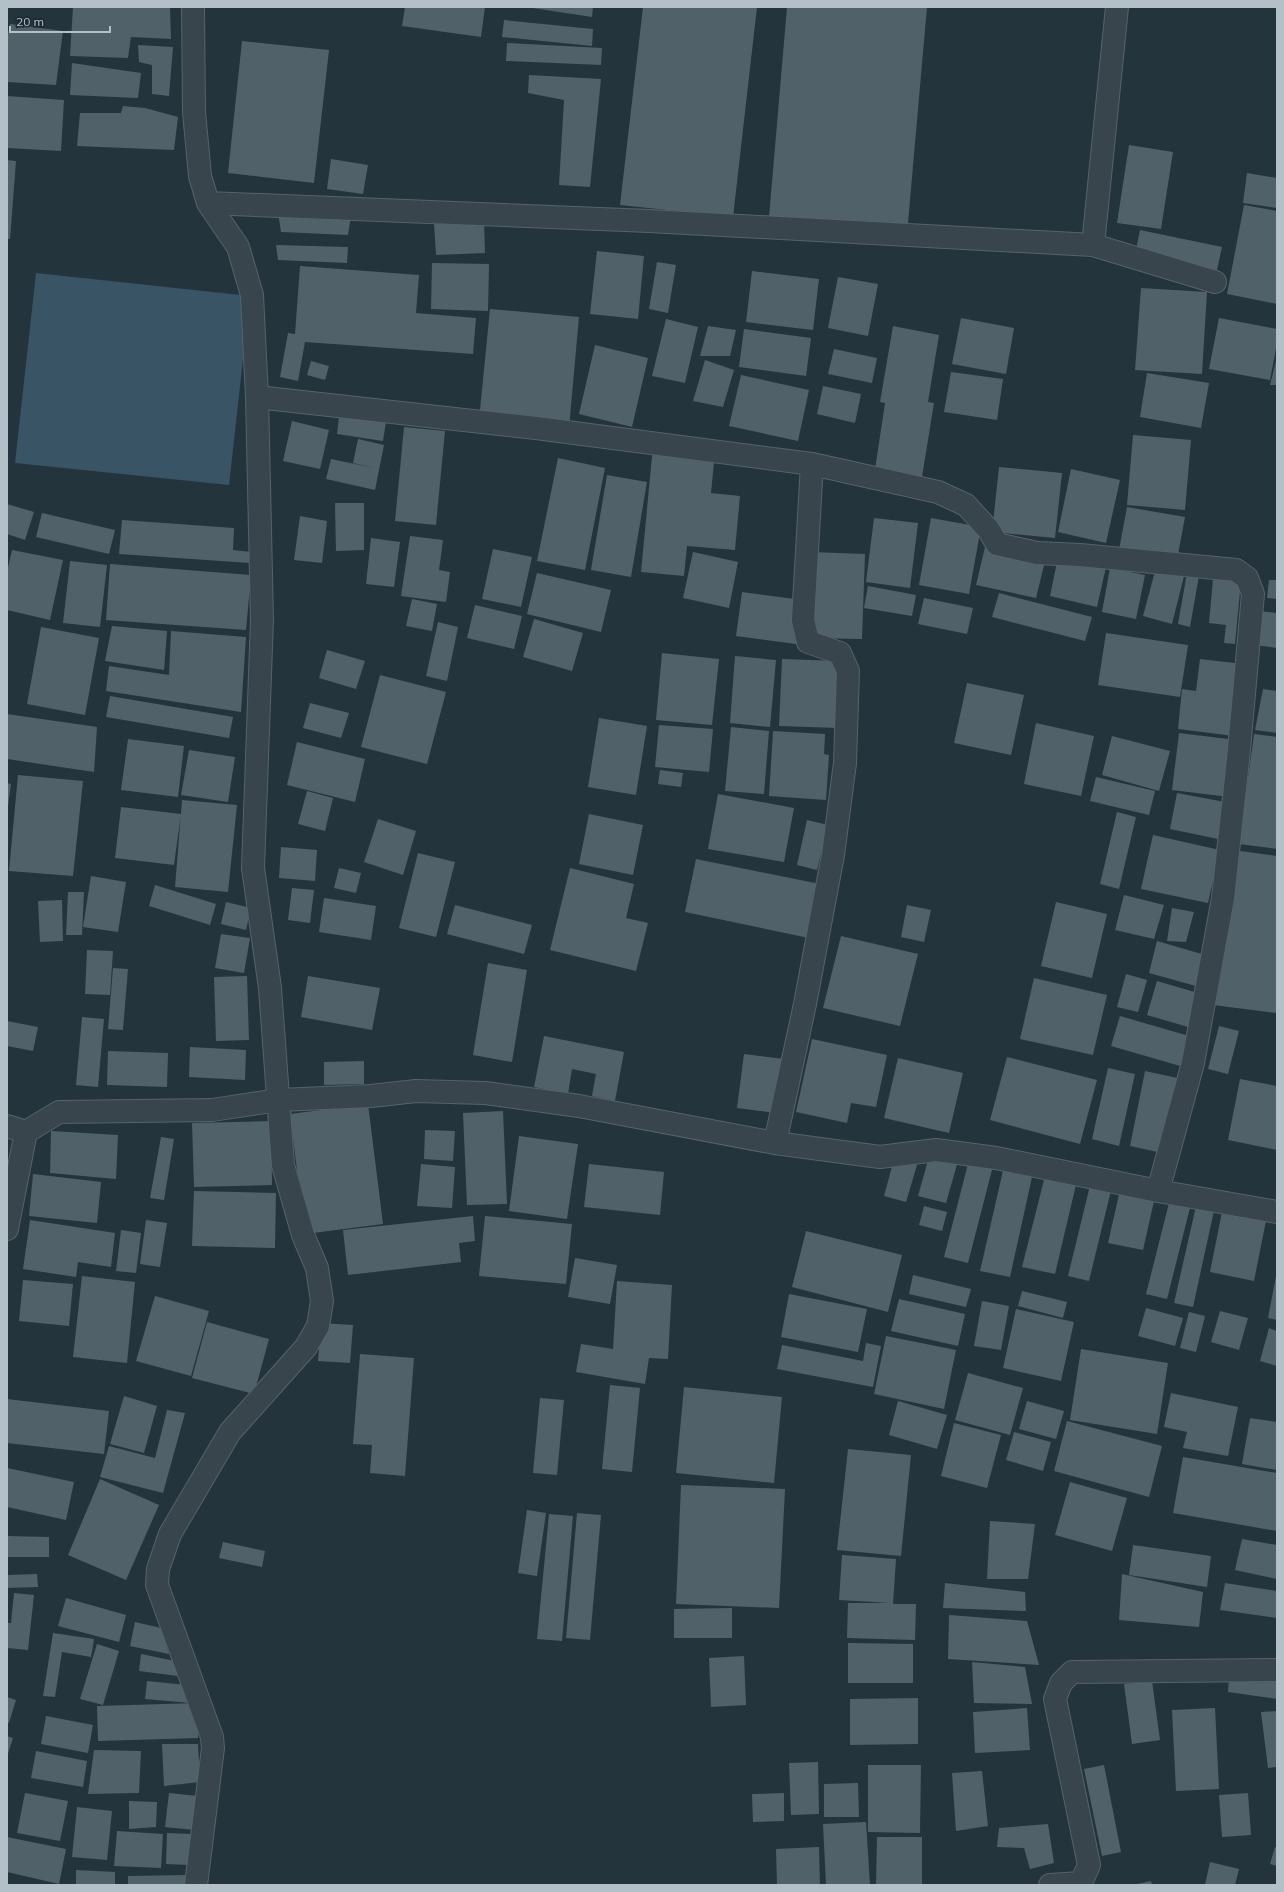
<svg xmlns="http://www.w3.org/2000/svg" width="1284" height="1892" font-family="Mulish,sans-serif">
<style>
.water{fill:#395464}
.building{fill:#50616a}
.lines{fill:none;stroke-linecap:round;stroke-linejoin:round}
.street-casing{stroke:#56636b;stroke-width:24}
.street{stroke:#38454d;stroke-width:22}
</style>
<rect width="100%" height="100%" fill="#24343d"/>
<path class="water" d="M 36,273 L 250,296 L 229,485 L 15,463 Z"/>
<path class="building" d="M 73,7 L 170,7 L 171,39 L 131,37 L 128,58 L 70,56 Z
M 405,7 L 485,7 L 481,37 L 402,26 Z
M 526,7 L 593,7 L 592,17 Z
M 643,7 L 757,7 L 733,217 L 620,205 Z
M 787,7 L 927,7 L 907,234 L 769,217 Z
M 504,20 L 593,29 L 592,46 L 502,37 Z
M 10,24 L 63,31 L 56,85 L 7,82 L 7,39 Z
M 242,41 L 329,50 L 314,183 L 228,173 Z
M 507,43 L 602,48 L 601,65 L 506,61 Z
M 138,45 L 173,47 L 169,96 L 152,94 L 152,65 L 139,62 Z
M 72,63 L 141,73 L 138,98 L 70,95 Z
M 529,75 L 601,79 L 590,187 L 559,185 L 564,100 L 528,93 Z
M 7,96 L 64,100 L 61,151 L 7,148 Z
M 123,106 L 145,108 L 178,117 L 174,150 L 77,146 L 80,113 L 121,113 Z
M 1129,145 L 1173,152 L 1161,229 L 1117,223 Z
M 331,159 L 368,165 L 363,194 L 327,189 Z
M 7,160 L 16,161 L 10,239 L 7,239 Z
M 1247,173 L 1277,178 L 1277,208 L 1243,203 Z
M 1244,205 L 1277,211 L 1277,304 L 1227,294 Z
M 278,212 L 351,216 L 348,235 L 281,232 Z
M 484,221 L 485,253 L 436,255 L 434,224 Z
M 1140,230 L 1222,247 L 1217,270 L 1135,254 Z
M 276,245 L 348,247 L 347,263 L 278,260 Z
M 597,251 L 644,256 L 638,319 L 590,314 Z
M 657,262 L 676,265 L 668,313 L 649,309 Z
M 432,263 L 489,264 L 488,311 L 431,309 Z
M 300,266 L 419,275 L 416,313 L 476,318 L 473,354 L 305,342 L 298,381 L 280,377 L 288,333 L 295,334 Z
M 752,271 L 819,279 L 813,330 L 746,322 Z
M 838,277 L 878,284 L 868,336 L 828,328 Z
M 1141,288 L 1207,292 L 1202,374 L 1135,370 Z
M 490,309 L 579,317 L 569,428 L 479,420 Z
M 961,318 L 1014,328 L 1006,374 L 952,364 Z
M 1219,318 L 1277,329 L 1277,343 L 1270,380 L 1209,369 Z
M 666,319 L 698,327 L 685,383 L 652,376 Z
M 708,326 L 736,330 L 730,356 L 700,356 Z
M 893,326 L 939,335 L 928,402 L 934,403 L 921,483 L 874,476 L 885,403 L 880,402 Z
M 744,329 L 811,338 L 806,376 L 739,367 Z
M 595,345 L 648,358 L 632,427 L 579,414 Z
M 834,349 L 877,358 L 872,383 L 828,374 Z
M 705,360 L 734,370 L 723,407 L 693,401 Z
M 311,361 L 329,366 L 325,380 L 307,375 Z
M 1276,361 L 1277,362 L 1277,385 L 1270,385 Z
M 951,372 L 1003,379 L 997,420 L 944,412 Z
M 1147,373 L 1209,383 L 1201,428 L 1140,417 Z
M 741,375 L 809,390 L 798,441 L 729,426 Z
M 823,386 L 861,394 L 855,423 L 817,414 Z
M 340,408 L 387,415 L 383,441 L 337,434 Z
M 292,421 L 329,430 L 320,469 L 283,461 Z
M 404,427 L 445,431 L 436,525 L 395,521 Z
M 1133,435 L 1191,440 L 1185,510 L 1127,505 Z
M 358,439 L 384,445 L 375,490 L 326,479 L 331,459 L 374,468 L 353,463 Z
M 653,446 L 715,452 L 711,493 L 740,496 L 735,550 L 687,546 L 684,576 L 641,572 Z
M 558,458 L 605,468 L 585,570 L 537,561 Z
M 999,467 L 1062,473 L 1055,538 L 992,532 Z
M 1071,469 L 1120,480 L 1106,543 L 1058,532 Z
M 607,475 L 647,482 L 631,577 L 591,570 Z
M 335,503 L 364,503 L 364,550 L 336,551 Z
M 7,504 L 34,512 L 25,540 L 7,534 Z
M 1127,507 L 1185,517 L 1177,560 L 1119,550 Z
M 42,513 L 115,530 L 109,554 L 36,537 Z
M 300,516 L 327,521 L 322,563 L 294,560 Z
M 874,518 L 918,523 L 910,588 L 866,582 Z
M 931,518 L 981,527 L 969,594 L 919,585 Z
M 122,520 L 234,528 L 233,550 L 251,552 L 250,563 L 119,554 Z
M 410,536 L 443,540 L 439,570 L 450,572 L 446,602 L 401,596 Z
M 371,538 L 400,542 L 394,587 L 366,584 Z
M 985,547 L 1045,561 L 1036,598 L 976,585 Z
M 493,549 L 532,557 L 521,607 L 482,599 Z
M 12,550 L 63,560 L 50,620 L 7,610 L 7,572 Z
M 693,552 L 738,562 L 729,608 L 683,598 Z
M 812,552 L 865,554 L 862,639 L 809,638 Z
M 1058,557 L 1106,567 L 1097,607 L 1050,596 Z
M 70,561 L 107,565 L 100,627 L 63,623 Z
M 110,564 L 251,575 L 246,630 L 106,620 Z
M 1157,564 L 1185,572 L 1172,624 L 1143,616 Z
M 1188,567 L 1200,570 L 1190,627 L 1178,624 Z
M 1110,568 L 1145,575 L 1136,619 L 1102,612 Z
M 537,573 L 611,590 L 601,632 L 527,614 Z
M 1213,579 L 1241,581 L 1235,644 L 1224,643 L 1226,625 L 1209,623 Z
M 1269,580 L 1277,580 L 1277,599 L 1267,598 Z
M 868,586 L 916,595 L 912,616 L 864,608 Z
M 742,592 L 802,600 L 796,644 L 736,636 Z
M 999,593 L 1092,617 L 1085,641 L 992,617 Z
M 924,598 L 973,608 L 967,634 L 918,624 Z
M 412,599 L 437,604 L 432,631 L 406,626 Z
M 475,605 L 522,616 L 514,649 L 467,638 Z
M 1259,611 L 1277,613 L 1277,648 L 1254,645 Z
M 534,619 L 583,633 L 572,671 L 523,657 Z
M 438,622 L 458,627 L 447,681 L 426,676 Z
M 112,626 L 167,631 L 164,670 L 105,661 Z
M 41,627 L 99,638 L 85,715 L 27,704 Z
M 171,631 L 246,637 L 241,712 L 106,691 L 109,666 L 169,675 Z
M 1106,633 L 1188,645 L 1180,697 L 1098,685 Z
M 327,650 L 365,661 L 356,689 L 319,678 Z
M 662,653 L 719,659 L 712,725 L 656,720 Z
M 735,656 L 776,660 L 770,727 L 730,723 Z
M 782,659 L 841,661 L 838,728 L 779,726 Z
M 1200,659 L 1243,664 L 1234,736 L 1178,729 L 1182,689 L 1196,691 Z
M 380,675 L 446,692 L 427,764 L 361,747 Z
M 967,683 L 1024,695 L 1011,755 L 954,743 Z
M 1263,689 L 1277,691 L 1277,733 L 1255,730 Z
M 110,696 L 233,717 L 229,738 L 106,717 Z
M 310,703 L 349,713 L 341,738 L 303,728 Z
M 7,714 L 97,727 L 94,772 L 7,759 Z
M 599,718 L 647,726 L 636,795 L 588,787 Z
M 1036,723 L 1094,736 L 1081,796 L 1024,784 Z
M 659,725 L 713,729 L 709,772 L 655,767 Z
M 731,727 L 769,731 L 764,794 L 725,791 Z
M 773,731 L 825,734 L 824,754 L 829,755 L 826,800 L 769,796 Z
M 1179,733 L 1236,740 L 1229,797 L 1172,790 Z
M 1254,734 L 1277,737 L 1277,849 L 1239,844 Z
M 1112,736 L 1170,751 L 1159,791 L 1102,775 Z
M 128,739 L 184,746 L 178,797 L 121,790 Z
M 297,742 L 365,759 L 355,802 L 287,785 Z
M 189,750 L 235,757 L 228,802 L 181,795 Z
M 660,770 L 683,773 L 681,787 L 658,784 Z
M 18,775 L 83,781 L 73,876 L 9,871 Z
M 1096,777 L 1155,791 L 1149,815 L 1090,801 Z
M 7,783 L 11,784 L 8,806 L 7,806 Z
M 307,791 L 333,798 L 325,831 L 298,824 Z
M 1177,793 L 1225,802 L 1218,839 L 1170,829 Z
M 718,794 L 794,808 L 784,862 L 708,849 Z
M 182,800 L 237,805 L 228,892 L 175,887 Z
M 121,807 L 181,814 L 174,865 L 115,858 Z
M 1117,812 L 1136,817 L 1119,889 L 1100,884 Z
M 589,814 L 643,825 L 633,875 L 579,864 Z
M 378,819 L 416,831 L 403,875 L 364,862 Z
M 807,820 L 828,825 L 817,870 L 797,865 Z
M 1153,835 L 1220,850 L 1208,903 L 1141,889 Z
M 281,847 L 317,850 L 315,881 L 279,878 Z
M 1233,850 L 1277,856 L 1277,1013 L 1213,1005 Z
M 418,853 L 455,862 L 436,937 L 399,928 Z
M 696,859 L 820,884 L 809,938 L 685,912 Z
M 339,868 L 361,873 L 356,893 L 334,888 Z
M 570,868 L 634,884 L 626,918 L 648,923 L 636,971 L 550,950 Z
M 91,876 L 126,882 L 118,932 L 83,927 Z
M 155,885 L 216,904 L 210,925 L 149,906 Z
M 292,888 L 314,890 L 310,923 L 288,920 Z
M 68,892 L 84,892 L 82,935 L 66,935 Z
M 1124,895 L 1164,905 L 1154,939 L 1115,930 Z
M 324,898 L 376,906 L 371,940 L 319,932 Z
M 62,900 L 63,941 L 40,942 L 38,901 Z
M 226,902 L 251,908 L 246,930 L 221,924 Z
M 1056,902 L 1107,914 L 1092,978 L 1041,966 Z
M 455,905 L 532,925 L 524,954 L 447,934 Z
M 907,905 L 931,910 L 924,942 L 901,937 Z
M 1172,908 L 1194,912 L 1186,942 L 1167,941 Z
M 221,934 L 250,938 L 244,973 L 215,968 Z
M 841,936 L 918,954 L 900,1026 L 823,1008 Z
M 1157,941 L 1212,957 L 1203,988 L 1149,973 Z
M 87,950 L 113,951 L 110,995 L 85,994 Z
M 488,963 L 527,970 L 512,1062 L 473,1055 Z
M 113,968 L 128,969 L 123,1030 L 108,1029 Z
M 1126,974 L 1147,980 L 1138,1012 L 1117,1007 Z
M 247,976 L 249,1040 L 216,1041 L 214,977 Z
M 308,976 L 380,988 L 372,1030 L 301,1017 Z
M 1034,978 L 1107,995 L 1093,1055 L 1020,1039 Z
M 1157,981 L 1198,993 L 1188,1027 L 1147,1015 Z
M 1120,1016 L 1196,1038 L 1187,1068 L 1111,1046 Z
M 82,1017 L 104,1019 L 98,1087 L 76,1085 Z
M 7,1021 L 38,1027 L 33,1051 L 7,1046 Z
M 1219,1026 L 1239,1031 L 1228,1074 L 1208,1069 Z
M 544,1036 L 624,1052 L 615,1101 L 592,1096 L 596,1074 L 572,1069 L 568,1094 L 534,1087 Z
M 812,1039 L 887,1055 L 876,1107 L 851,1103 L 847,1123 L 796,1112 Z
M 190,1047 L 246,1050 L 245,1080 L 189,1077 Z
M 108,1051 L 168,1053 L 167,1087 L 107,1085 Z
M 744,1054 L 784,1059 L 777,1113 L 737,1108 Z
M 1007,1057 L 1097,1080 L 1080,1144 L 990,1120 Z
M 898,1058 L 963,1073 L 949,1133 L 884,1118 Z
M 364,1061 L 364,1084 L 324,1085 L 324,1062 Z
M 1108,1068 L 1135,1074 L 1119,1146 L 1092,1139 Z
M 1145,1071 L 1182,1079 L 1167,1154 L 1130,1146 Z
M 1240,1079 L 1277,1086 L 1277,1150 L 1228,1140 Z
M 368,1104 L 383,1224 L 305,1234 L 290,1114 Z
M 503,1111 L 507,1204 L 467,1205 L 463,1113 Z
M 271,1121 L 272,1185 L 194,1187 L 192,1123 Z
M 425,1130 L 455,1131 L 453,1161 L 424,1159 Z
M 51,1131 L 118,1135 L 116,1179 L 50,1173 Z
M 519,1136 L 578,1144 L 567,1219 L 509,1211 Z
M 161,1137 L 174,1139 L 164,1200 L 150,1198 Z
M 932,1146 L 960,1154 L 946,1203 L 918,1196 Z
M 970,1156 L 994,1162 L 968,1263 L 944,1257 Z
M 894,1159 L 917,1165 L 906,1202 L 884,1196 Z
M 1005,1162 L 1034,1168 L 1010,1277 L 980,1271 Z
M 421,1164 L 455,1167 L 452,1208 L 417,1206 Z
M 589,1164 L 664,1172 L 660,1215 L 584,1207 Z
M 1048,1164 L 1079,1172 L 1055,1274 L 1022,1267 Z
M 1094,1169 L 1115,1174 L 1089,1281 L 1068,1276 Z
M 33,1174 L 101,1182 L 97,1223 L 29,1216 Z
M 1122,1181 L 1157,1188 L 1143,1250 L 1108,1243 Z
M 194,1191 L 276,1193 L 275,1248 L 192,1246 Z
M 1172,1191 L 1193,1196 L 1167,1299 L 1146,1294 Z
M 1199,1193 L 1217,1197 L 1193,1307 L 1174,1303 Z
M 1225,1197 L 1269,1206 L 1254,1281 L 1210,1272 Z
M 924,1206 L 947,1212 L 942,1231 L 919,1225 Z
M 473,1216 L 475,1241 L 459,1243 L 461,1262 L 348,1275 L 343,1230 Z
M 485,1216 L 572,1224 L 566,1284 L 479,1276 Z
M 30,1220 L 115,1233 L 111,1267 L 78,1262 L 76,1277 L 23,1269 Z
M 146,1220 L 167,1223 L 160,1267 L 140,1264 Z
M 121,1230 L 141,1233 L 136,1273 L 116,1271 Z
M 806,1231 L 902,1255 L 888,1312 L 792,1287 Z
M 575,1258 L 617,1265 L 610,1304 L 568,1297 Z
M 913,1275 L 971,1289 L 966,1307 L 909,1294 Z
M 82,1276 L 135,1282 L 127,1363 L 73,1357 Z
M 1276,1276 L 1277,1276 L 1277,1320 L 1268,1318 Z
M 23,1280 L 73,1284 L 69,1326 L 19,1321 Z
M 617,1281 L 672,1285 L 668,1359 L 649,1358 L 645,1384 L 576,1372 L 581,1344 L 613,1349 Z
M 1022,1291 L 1067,1302 L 1063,1318 L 1018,1306 Z
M 789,1294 L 867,1309 L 858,1352 L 781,1337 Z
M 155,1296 L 209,1311 L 191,1376 L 136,1361 Z
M 899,1299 L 965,1314 L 958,1346 L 891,1331 Z
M 982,1301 L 1009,1306 L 1001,1350 L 974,1346 Z
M 1146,1308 L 1183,1318 L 1175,1346 L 1138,1336 Z
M 1016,1309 L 1074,1322 L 1061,1381 L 1003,1368 Z
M 1220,1311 L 1248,1318 L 1239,1350 L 1211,1342 Z
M 1189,1312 L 1205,1316 L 1196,1352 L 1180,1348 Z
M 207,1322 L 269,1339 L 254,1394 L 192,1378 Z
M 321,1323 L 353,1325 L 350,1363 L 318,1361 Z
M 1269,1328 L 1277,1331 L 1277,1366 L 1260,1361 Z
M 886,1336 L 956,1350 L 944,1409 L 874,1394 Z
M 866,1343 L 881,1346 L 873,1387 L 777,1369 L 782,1345 L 863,1361 Z
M 1081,1349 L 1168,1363 L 1157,1434 L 1070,1420 Z
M 360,1354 L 414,1358 L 405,1476 L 370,1473 L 372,1445 L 353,1444 Z
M 968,1373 L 1023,1388 L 1010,1435 L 955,1420 Z
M 610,1385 L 640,1388 L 632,1472 L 602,1469 Z
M 684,1387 L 782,1397 L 774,1483 L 676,1473 Z
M 1171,1393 L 1238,1407 L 1228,1456 L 1183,1448 L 1187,1432 L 1164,1427 Z
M 124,1396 L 157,1406 L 144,1453 L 110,1444 Z
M 540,1398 L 564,1400 L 557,1475 L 533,1473 Z
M 7,1399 L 109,1411 L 104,1454 L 7,1443 Z
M 898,1401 L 947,1415 L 937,1449 L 889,1435 Z
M 1027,1401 L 1064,1411 L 1056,1439 L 1019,1429 Z
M 167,1410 L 185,1413 L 163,1493 L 100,1477 L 109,1446 L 155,1458 Z
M 1250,1418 L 1277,1422 L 1277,1470 L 1242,1464 Z
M 1067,1421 L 1162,1446 L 1149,1497 L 1054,1471 Z
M 954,1423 L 1001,1435 L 987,1488 L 941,1476 Z
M 1014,1432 L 1051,1442 L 1043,1471 L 1006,1460 Z
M 848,1449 L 911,1455 L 901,1556 L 837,1550 Z
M 1183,1457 L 1277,1473 L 1277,1531 L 1173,1513 Z
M 7,1468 L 74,1482 L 66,1520 L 7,1507 Z
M 100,1479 L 159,1505 L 126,1580 L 68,1555 Z
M 1070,1482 L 1127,1498 L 1112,1551 L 1055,1535 Z
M 681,1485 L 785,1489 L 779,1608 L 676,1604 Z
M 527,1510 L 546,1513 L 537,1576 L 518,1573 Z
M 577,1513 L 601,1515 L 590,1640 L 566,1638 Z
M 549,1514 L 573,1516 L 562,1641 L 537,1639 Z
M 990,1521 L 1035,1524 L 1028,1579 L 987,1579 Z
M 7,1536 L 49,1537 L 49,1557 L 7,1557 Z
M 1242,1539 L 1277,1545 L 1277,1579 L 1235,1570 Z
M 223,1542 L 265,1551 L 262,1567 L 219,1558 Z
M 1133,1545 L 1211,1556 L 1207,1587 L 1129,1575 Z
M 842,1555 L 896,1559 L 893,1604 L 916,1604 L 915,1640 L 847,1638 L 848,1603 L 891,1603 L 839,1600 Z
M 37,1574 L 38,1587 L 7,1588 L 7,1575 Z
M 1122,1574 L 1203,1592 L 1199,1627 L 1119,1620 Z
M 945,1583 L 1025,1592 L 1026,1611 L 943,1608 Z
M 1225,1583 L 1277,1591 L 1277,1618 L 1220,1610 Z
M 14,1593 L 34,1595 L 28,1650 L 7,1648 L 7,1623 L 11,1623 Z
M 66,1598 L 126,1615 L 119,1642 L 58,1626 Z
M 732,1608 L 732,1638 L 674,1638 L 674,1609 Z
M 949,1615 L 1027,1621 L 1039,1665 L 948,1659 Z
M 135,1622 L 161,1628 L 169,1654 L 130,1646 Z
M 53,1633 L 94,1639 L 91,1657 L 62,1652 L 55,1697 L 43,1696 Z
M 848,1643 L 913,1644 L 913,1683 L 848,1683 Z
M 97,1644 L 119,1651 L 103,1705 L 80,1699 Z
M 141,1654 L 175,1661 L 178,1676 L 139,1671 Z
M 744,1656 L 746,1705 L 711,1707 L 709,1658 Z
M 972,1662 L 1025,1667 L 1032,1704 L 974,1703 Z
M 1230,1665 L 1277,1665 L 1277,1699 L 1228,1692 Z
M 147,1681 L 187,1685 L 191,1703 L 145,1699 Z
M 1152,1681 L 1160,1740 L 1132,1744 L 1124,1684 Z
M 7,1697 L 16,1700 L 9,1723 L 7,1722 Z
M 918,1698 L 918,1744 L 850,1745 L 850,1699 Z
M 198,1703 L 198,1738 L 98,1741 L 97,1706 Z
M 1027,1708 L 1030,1750 L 975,1753 L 973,1712 Z
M 1215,1708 L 1219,1789 L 1176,1791 L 1172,1710 Z
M 1277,1711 L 1277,1767 L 1268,1768 L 1261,1712 Z
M 46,1716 L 93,1725 L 88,1753 L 41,1744 Z
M 7,1736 L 13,1738 L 7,1757 Z
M 162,1744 L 198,1744 L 200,1782 L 164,1786 Z
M 94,1750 L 141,1751 L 139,1793 L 88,1794 Z
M 36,1751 L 87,1761 L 83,1787 L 31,1778 Z
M 818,1762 L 819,1814 L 791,1815 L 789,1763 Z
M 868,1765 L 921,1765 L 920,1833 L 868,1832 Z
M 1104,1765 L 1121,1852 L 1102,1856 L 1084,1769 Z
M 982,1771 L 988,1826 L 956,1831 L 952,1773 Z
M 858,1783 L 859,1817 L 824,1817 L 824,1784 Z
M 25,1793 L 68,1801 L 60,1841 L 17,1833 Z
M 169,1793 L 198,1796 L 194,1830 L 165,1827 Z
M 784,1793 L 784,1821 L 753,1822 L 752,1794 Z
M 1248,1793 L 1251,1835 L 1222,1837 L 1219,1795 Z
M 129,1801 L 157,1802 L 156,1827 L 129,1829 Z
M 77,1807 L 112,1811 L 107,1860 L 72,1857 Z
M 866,1822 L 870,1885 L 826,1885 L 823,1824 Z
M 1048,1824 L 1054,1863 L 1030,1869 L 1024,1848 L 997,1847 L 999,1828 Z
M 117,1831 L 163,1834 L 161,1868 L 114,1866 Z
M 167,1833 L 191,1834 L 189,1865 L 166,1864 Z
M 7,1837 L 66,1849 L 59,1884 L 7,1872 Z
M 877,1837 L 922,1837 L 922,1884 L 876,1884 Z
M 819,1847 L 820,1885 L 777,1885 L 776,1849 Z
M 1275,1847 L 1277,1848 L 1277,1866 L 1270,1864 Z
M 1210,1862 L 1239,1869 L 1235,1885 L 1205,1885 Z
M 76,1870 L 115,1872 L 115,1885 L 76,1885 Z
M 189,1875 L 189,1885 L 128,1885 L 128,1876 Z
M 1151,1881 L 1152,1885 L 1137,1885 L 1137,1884 Z"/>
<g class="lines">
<defs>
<path id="street" d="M 193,7 L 194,112 L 200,176 L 208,203 L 238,247 L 252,295 L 257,397 L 262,619 L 253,868 L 270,988 L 283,1165 L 303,1235 L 317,1268 L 322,1301 L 318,1326 L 306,1347 L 230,1432 L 170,1534 L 158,1569 L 157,1585 L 212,1737 L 213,1748 L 196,1885
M 208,203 L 649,221 L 1093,245 L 1215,282
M 1093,245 L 1117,7
M 257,397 L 536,428 L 812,464 L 938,492 L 966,505 L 988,529 L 997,544 L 1037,553 L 1080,555 L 1236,570 L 1247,578 L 1253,594 L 1238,760 L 1223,898 L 1193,1063 L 1158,1191
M 7,1126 L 26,1132
M 775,1143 L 805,1004 L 833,855 L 845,763 L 848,671 L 840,653 L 808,642 L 803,620 L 812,464
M 7,1229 L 26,1132 L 59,1112 L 212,1110 L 279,1100 L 371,1096 L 416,1091 L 485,1093 L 579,1106 L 775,1143 L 880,1157 L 936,1150 L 996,1158 L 1158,1191 L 1277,1212
M 1050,1885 L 1081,1883 L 1089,1865 L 1055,1699 L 1061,1683 L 1072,1672 L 1277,1670"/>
</defs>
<use href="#street" class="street-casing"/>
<use href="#street" class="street"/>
</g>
<rect width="1284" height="1892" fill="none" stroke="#b4c0c8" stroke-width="16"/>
<path d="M10 26v6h100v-6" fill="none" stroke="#b4c0c8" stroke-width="2"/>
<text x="16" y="26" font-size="12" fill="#b4c0c8" stroke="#1d2a32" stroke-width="3" paint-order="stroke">20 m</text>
</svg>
